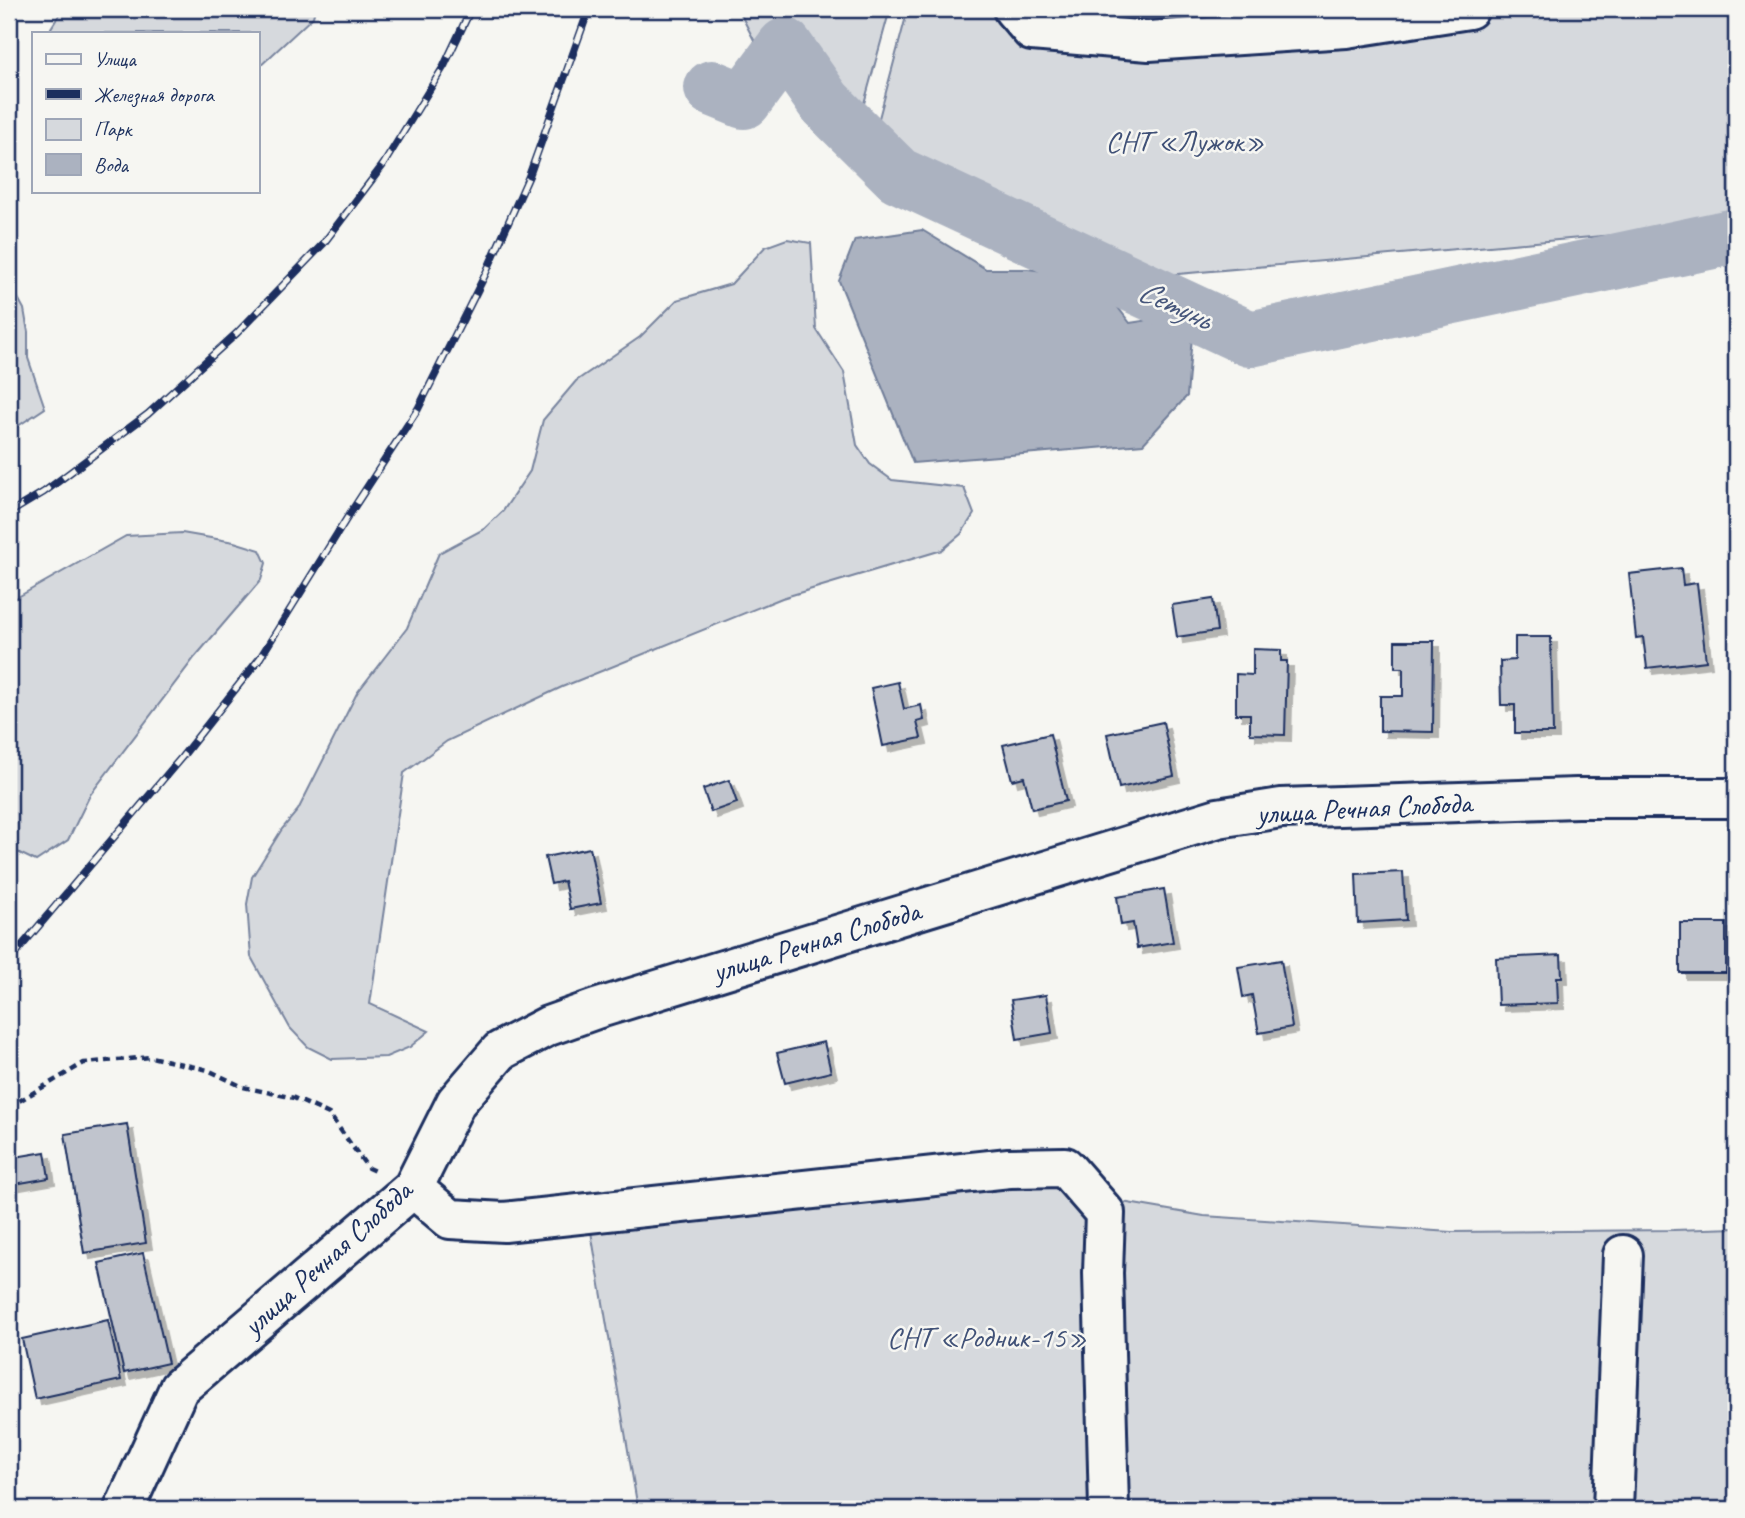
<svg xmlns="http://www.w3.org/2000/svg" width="1745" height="1518" font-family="Caveat,sans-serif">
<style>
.green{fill:#d6d9dd;stroke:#78849e;stroke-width:2}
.water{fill:#abb2c0;stroke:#717e99;stroke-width:2}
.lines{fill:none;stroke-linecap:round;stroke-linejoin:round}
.river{stroke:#abb2c0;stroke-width:56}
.building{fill:#c0c4cd;stroke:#1b2f5e;stroke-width:2;filter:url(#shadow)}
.minor-casing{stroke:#1b2f5e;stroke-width:44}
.path{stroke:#1b2f5e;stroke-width:4.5;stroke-dasharray:7 5;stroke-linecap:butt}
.minor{stroke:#f6f6f2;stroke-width:38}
.rail-casing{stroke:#1b2f5e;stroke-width:8}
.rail{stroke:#f6f6f2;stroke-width:5;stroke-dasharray:16;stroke-linecap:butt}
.labels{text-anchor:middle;stroke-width:5;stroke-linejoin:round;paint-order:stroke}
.park-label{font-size:30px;fill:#405177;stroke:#f6f6f2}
.street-label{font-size:30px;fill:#1b2f5e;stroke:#f6f6f2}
.water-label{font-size:32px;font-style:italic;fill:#46567b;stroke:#f6f6f2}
</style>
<defs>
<filter id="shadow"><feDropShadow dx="6" dy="6" stdDeviation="0" flood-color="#0004"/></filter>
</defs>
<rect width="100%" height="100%" fill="#f6f6f2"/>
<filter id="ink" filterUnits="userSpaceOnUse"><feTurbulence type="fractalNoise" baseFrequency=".0143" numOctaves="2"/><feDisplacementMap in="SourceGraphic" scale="14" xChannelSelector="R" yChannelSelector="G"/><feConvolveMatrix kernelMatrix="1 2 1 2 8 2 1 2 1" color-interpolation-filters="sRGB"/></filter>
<g filter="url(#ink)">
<path class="green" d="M 63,9 L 315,9 L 313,17 L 257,69 L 257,33 L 50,33 L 51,28 Z
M 738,9 L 890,9 L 860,118 L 836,107 L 821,90 L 773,77 Z
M 908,9 L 1736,9 L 1736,224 L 1167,275 L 866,167 Z
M 787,239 L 811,243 L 816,329 L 844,372 L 857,445 L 870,464 L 892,480 L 964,488 L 974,514 L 961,534 L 942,550 L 782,598 L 562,687 L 447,741 L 404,773 L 370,1004 L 429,1031 L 410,1047 L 386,1057 L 332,1059 L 308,1047 L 290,1028 L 251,957 L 247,904 L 252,877 L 282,829 L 298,810 L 357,693 L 407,628 L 439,553 L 484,529 L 503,511 L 530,471 L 543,420 L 576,381 L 640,337 L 677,300 L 731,284 L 765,247 Z
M 9,284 L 12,287 L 24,309 L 28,332 L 28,358 L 45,408 L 9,432 Z
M 182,533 L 234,542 L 260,550 L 266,563 L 261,580 L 195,657 L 90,795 L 68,840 L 36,861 L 11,849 L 9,845 L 9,602 L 126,536 Z
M 1042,1155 L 1087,1196 L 1204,1216 L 1451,1232 L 1673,1230 L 1736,1228 L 1736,1509 L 638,1509 L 588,1214 Z"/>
<path class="water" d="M 922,230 L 986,269 L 1028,269 L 1095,278 L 1130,323 L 1194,313 L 1187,396 L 1143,444 L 913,463 L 839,281 L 855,240 Z"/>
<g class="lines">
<path class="river" d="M 712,88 L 744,101 L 785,46 L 825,103 L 898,175 L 1250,339 L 1736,236"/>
</g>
<path class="building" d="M 1681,568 L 1683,585 L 1697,583 L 1706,661 L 1647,668 L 1643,637 L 1636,638 L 1629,574 Z
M 1213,599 L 1217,631 L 1177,637 L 1172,605 Z
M 1515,637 L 1551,637 L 1553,733 L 1515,733 L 1515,705 L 1501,705 L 1500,661 L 1515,660 Z
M 1395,641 L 1434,641 L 1433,732 L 1380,731 L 1380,696 L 1403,696 L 1403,668 L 1395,668 Z
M 1253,649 L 1281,650 L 1281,661 L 1287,661 L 1285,735 L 1250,734 L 1250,714 L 1236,714 L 1236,674 L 1253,675 Z
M 898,682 L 904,709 L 921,705 L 924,720 L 917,722 L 921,738 L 883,746 L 871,688 Z
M 1163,722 L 1174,776 L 1119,788 L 1107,734 Z
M 1050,734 L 1066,801 L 1032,809 L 1024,777 L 1012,780 L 1003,745 Z
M 729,780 L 737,803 L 711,812 L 703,789 Z
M 590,848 L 601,903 L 570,909 L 564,881 L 551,884 L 545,857 Z
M 1403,872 L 1406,920 L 1358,923 L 1356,874 Z
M 1164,889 L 1173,942 L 1137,948 L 1133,923 L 1121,925 L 1117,897 Z
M 1680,923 L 1726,923 L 1726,973 L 1680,973 Z
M 1561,955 L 1562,977 L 1557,977 L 1558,1003 L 1498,1005 L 1496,958 Z
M 1281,960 L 1292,1027 L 1259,1033 L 1252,995 L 1243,997 L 1238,967 Z
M 1046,995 L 1052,1033 L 1017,1039 L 1011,1000 Z
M 824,1042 L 831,1072 L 785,1083 L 777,1053 Z
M 127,1124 L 146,1243 L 84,1253 L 65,1134 Z
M 45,1152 L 49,1178 L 9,1185 L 9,1158 Z
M 143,1253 L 168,1363 L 124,1373 L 99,1263 Z
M 108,1320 L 121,1380 L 35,1399 L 22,1339 Z"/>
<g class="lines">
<defs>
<path id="minor" d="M 1013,9 L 1032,31 L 1149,41 L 1346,28
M 1342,9 L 1346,28 L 1469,9
M 413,1188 L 450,1219 L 504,1222 L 1009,1168 L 1065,1167 L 1105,1213 L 1103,1273 L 1109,1509
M 124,1509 L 179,1388 L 413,1188 L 456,1102 L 500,1051 L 548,1026 L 596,1009 L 1218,818 L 1281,808 L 1577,798 L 1736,798
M 1613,1509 L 1623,1255"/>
</defs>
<use href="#minor" class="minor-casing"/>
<path class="path" d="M 9,1107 L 84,1063 L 151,1057 L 208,1070 L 243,1087 L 294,1098 L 329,1114 L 368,1168 L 377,1172"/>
<use href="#minor" class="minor"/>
<defs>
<path id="rail" d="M 9,513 L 44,492 L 148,414 L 237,333 L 323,244 L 383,165 L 444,66 L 471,9
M 9,961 L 181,758 L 260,658 L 347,518 L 418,409 L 485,275 L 529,176 L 589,9"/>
</defs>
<use href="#rail" class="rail-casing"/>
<use href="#rail" class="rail"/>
</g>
</g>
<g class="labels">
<g class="park-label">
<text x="1185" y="151">СНТ «Лужок»</text>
<text x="987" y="1347">СНТ «Родник-15»</text>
</g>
<g class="street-label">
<text transform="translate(1364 808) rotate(-3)" y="10">улица Речная Слобода</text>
<text transform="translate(816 941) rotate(-17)" y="10">улица Речная Слобода</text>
<text transform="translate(327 1258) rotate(-42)" y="10">улица Речная Слобода</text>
</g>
<g class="water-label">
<text transform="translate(1175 304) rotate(25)" y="11">Сетунь</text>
</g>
</g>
<rect width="1745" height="1518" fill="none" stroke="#f6f6f2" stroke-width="35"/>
<rect x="18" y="18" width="1710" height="1483" fill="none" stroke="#1b2f5e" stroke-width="2.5" filter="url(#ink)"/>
<rect x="32" y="32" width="228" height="161" fill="#f6f6f2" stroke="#9ea6b7" stroke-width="2"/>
<rect x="46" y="54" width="35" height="10" fill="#f6f6f2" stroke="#9ea6b7" stroke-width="2"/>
<text x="94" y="66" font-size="21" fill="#1b2f5e">Улица</text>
<rect x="46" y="89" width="35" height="10" fill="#1b2f5e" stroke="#9ea6b7" stroke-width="2"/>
<text x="94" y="102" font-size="21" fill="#1b2f5e">Железная дорога</text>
<rect x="46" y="119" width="35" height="21" fill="#d6d9dd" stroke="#9ea6b7" stroke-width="2"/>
<text x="94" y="136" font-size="21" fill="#1b2f5e">Парк</text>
<rect x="46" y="154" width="35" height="21" fill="#abb2c0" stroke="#9ea6b7" stroke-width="2"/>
<text x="94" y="172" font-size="21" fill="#1b2f5e">Вода</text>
</svg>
